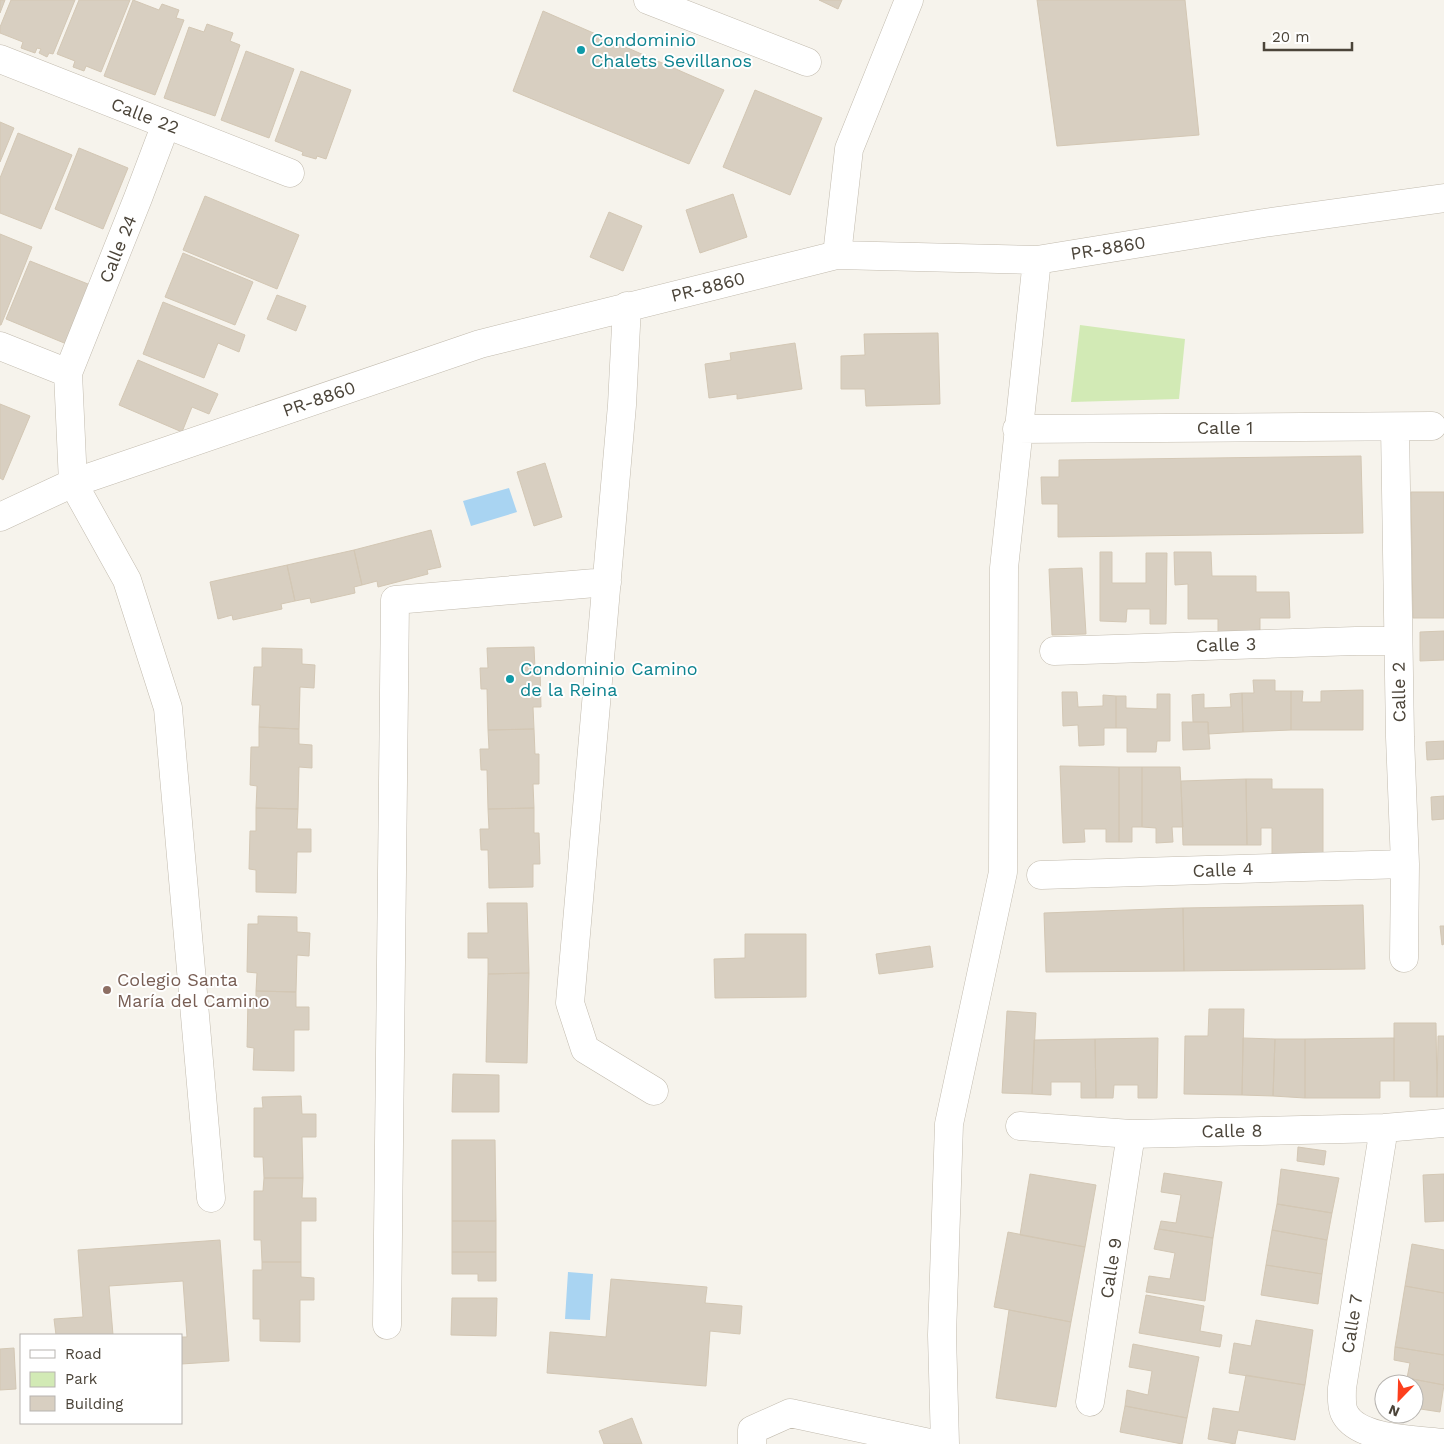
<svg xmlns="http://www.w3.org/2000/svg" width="1444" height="1444" font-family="'Work Sans',sans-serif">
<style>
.green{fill:#d2eab5}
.water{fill:#a9d4f2}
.building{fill:#d8cfc1;stroke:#d3c7b4}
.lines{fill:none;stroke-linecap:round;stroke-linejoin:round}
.minor-casing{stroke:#c2bbae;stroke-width:29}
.minor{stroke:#fff;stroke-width:28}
.culture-dot{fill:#0f9aa8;stroke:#fff;stroke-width:2}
.education-dot{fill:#8d6e63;stroke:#fff;stroke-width:2}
.labels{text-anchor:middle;stroke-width:4;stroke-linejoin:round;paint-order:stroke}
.culture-label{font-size:18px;fill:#0d838f;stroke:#fff;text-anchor:start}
.street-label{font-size:18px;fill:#4b4439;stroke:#fff}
.education-label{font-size:18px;fill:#785e54;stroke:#fff;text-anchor:start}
</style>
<rect width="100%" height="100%" fill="#f6f3ec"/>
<path class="green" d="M 1080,325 L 1185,339 L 1179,399 L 1071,402 Z"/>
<path class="water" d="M 509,488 L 517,512 L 471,526 L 463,501 Z
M 568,1272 L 593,1274 L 590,1320 L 565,1319 Z"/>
<path class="building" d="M 0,0 L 5,0 L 0,13 Z
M 11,0 L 75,0 L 53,54 L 49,53 L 47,57 L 39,53 L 41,49 L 37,48 L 35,53 L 21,48 L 23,42 L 0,33 L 0,27 Z
M 79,0 L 130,0 L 101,72 L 86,66 L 84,71 L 73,67 L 75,61 L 57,54 Z
M 133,0 L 159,10 L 162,4 L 179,10 L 176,18 L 184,20 L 155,95 L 104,76 Z
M 819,0 L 842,0 L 838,9 Z
M 1037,0 L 1185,0 L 1199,135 L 1057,146 Z
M 543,11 L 724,90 L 689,164 L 513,91 Z
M 207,24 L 233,33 L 230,41 L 240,45 L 215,116 L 164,98 L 189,27 L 204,32 Z
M 246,51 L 294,69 L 269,138 L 221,120 Z
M 301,71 L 351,90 L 326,159 L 317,156 L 316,159 L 302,155 L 303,152 L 275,141 Z
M 755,90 L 822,118 L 790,195 L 723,167 Z
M 0,122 L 14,128 L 0,162 Z
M 18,133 L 72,155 L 41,229 L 0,213 L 0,178 Z
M 79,148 L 128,168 L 103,229 L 55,209 Z
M 733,194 L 747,237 L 700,253 L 686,210 Z
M 205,196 L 299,235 L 277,289 L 183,250 Z
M 609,212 L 642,226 L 623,271 L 590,257 Z
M 0,234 L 32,247 L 1,325 L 0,325 Z
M 183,253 L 253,282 L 235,325 L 165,297 Z
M 30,261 L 93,286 L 69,345 L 6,319 Z
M 277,295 L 306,306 L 296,331 L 267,319 Z
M 163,302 L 245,335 L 239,352 L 218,343 L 204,378 L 143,354 Z
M 938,333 L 940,404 L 866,406 L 865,389 L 841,389 L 841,356 L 865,355 L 864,334 Z
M 795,343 L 802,389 L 737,399 L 737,394 L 709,398 L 705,364 L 731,360 L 730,353 Z
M 138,360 L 218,394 L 209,414 L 192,407 L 182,432 L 119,405 Z
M 0,404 L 30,416 L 3,480 L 0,478 Z
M 1361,456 L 1363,533 L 1058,537 L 1058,504 L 1042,504 L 1041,477 L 1059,477 L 1059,460 Z
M 545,463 L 562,517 L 534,526 L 517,472 Z
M 1411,492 L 1444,492 L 1444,618 L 1413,618 Z
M 431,530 L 441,567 L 427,570 L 428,574 L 378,587 L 377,581 L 362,585 L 354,550 Z
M 354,550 L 362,585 L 354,587 L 355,593 L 311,603 L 310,598 L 295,601 L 287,565 Z
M 1100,552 L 1112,552 L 1112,583 L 1146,583 L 1146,553 L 1167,553 L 1166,624 L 1150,624 L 1150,609 L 1127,609 L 1126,622 L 1100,621 Z
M 1174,552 L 1211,552 L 1212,576 L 1256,576 L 1256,592 L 1289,592 L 1290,618 L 1260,618 L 1260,631 L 1218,632 L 1218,619 L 1188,619 L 1188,584 L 1175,585 Z
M 287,565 L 295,601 L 281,604 L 282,609 L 233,620 L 232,615 L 218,619 L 210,582 Z
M 1082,568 L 1086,634 L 1052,635 L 1049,569 Z
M 1444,631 L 1444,660 L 1420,661 L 1420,632 Z
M 534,647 L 535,669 L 540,668 L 541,707 L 533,707 L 534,729 L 488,730 L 487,689 L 481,689 L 480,668 L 488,668 L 487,648 Z
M 262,648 L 302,649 L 302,664 L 315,665 L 314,688 L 300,687 L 299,729 L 259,727 L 260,705 L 252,705 L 254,667 L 262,667 Z
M 1253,680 L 1275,680 L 1275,691 L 1291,691 L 1291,730 L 1243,732 L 1242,693 L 1254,693 Z
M 1363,690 L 1363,730 L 1291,730 L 1291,691 L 1303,691 L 1302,702 L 1321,702 L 1321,691 Z
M 1062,692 L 1077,692 L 1078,707 L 1103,706 L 1103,695 L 1116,696 L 1116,728 L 1104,728 L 1104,745 L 1079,746 L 1078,725 L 1063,726 Z
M 1242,693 L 1243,732 L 1208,734 L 1208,722 L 1193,722 L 1192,695 L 1204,694 L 1204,708 L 1231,707 L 1230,694 Z
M 1157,694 L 1170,694 L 1170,741 L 1157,741 L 1156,752 L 1127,752 L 1127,728 L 1116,728 L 1116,696 L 1126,696 L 1126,708 L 1157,709 Z
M 1182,722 L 1208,722 L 1210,749 L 1183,750 Z
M 259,727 L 299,729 L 299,744 L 312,745 L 312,768 L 299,767 L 298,809 L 256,808 L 257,786 L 250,785 L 251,747 L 259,747 Z
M 534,729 L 535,754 L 539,754 L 539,784 L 533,784 L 534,808 L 488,809 L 487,770 L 481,770 L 480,749 L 489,749 L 488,730 Z
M 1444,741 L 1444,759 L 1427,760 L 1426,742 Z
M 1060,766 L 1119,767 L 1119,842 L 1106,842 L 1106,829 L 1084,829 L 1085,842 L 1063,843 Z
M 1119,767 L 1142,767 L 1142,827 L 1132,827 L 1132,842 L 1119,842 Z
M 1142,767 L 1180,767 L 1183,827 L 1172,827 L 1173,842 L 1156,843 L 1156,828 L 1142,827 Z
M 1246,779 L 1247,845 L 1183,845 L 1181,781 Z
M 1246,779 L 1272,779 L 1272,789 L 1323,789 L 1323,855 L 1272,855 L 1272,828 L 1261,828 L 1261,845 L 1247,845 Z
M 1444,796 L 1444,819 L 1432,820 L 1431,797 Z
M 256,808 L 298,809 L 297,829 L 311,829 L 311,852 L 297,852 L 296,893 L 256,892 L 256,870 L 249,869 L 250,831 L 256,831 Z
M 534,808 L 534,833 L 539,833 L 540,864 L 533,864 L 533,887 L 489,888 L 488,850 L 481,850 L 480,829 L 489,829 L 488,809 Z
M 487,903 L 527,903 L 529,973 L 488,974 L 488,958 L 468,958 L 468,933 L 488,933 Z
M 1363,905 L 1365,969 L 1184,971 L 1183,908 Z
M 1183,908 L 1184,971 L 1046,972 L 1044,913 Z
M 258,916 L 297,917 L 297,932 L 310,933 L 309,956 L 297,955 L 296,992 L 256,991 L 257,973 L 247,972 L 248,924 L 258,924 Z
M 1440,926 L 1444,926 L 1444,944 L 1442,945 Z
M 745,934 L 806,934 L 806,997 L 715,998 L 714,959 L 745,958 Z
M 930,946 L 933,967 L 879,974 L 876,954 Z
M 529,973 L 527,1063 L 486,1062 L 488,974 Z
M 256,991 L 296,992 L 296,1007 L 309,1007 L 309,1030 L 294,1030 L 294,1071 L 253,1070 L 254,1048 L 247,1047 L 248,998 L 256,999 Z
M 1209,1009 L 1244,1009 L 1242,1095 L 1184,1094 L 1185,1036 L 1208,1036 Z
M 1007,1011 L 1036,1013 L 1032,1094 L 1002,1093 Z
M 1394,1023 L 1436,1023 L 1437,1097 L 1410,1097 L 1410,1081 L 1394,1081 Z
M 1438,1036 L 1444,1036 L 1444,1097 L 1437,1097 Z
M 1158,1038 L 1157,1098 L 1138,1098 L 1138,1085 L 1114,1085 L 1113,1098 L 1096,1098 L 1095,1039 Z
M 1243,1038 L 1275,1039 L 1273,1096 L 1242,1095 Z
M 1394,1038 L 1394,1081 L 1380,1081 L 1380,1098 L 1305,1098 L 1305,1039 Z
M 1095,1039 L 1096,1098 L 1081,1098 L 1081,1082 L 1051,1082 L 1051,1095 L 1032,1094 L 1034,1040 Z
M 1275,1039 L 1305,1039 L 1305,1098 L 1273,1096 Z
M 453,1074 L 499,1075 L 499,1112 L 452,1112 Z
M 301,1096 L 302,1114 L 316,1114 L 316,1137 L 302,1137 L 303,1178 L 264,1178 L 263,1157 L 254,1157 L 254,1108 L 263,1108 L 262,1097 Z
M 452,1140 L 495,1140 L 496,1221 L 452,1221 Z
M 1298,1147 L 1326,1151 L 1324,1165 L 1297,1161 Z
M 1281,1169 L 1339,1178 L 1332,1213 L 1277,1204 Z
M 1164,1173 L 1222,1182 L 1213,1238 L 1159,1229 L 1161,1221 L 1176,1223 L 1181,1195 L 1161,1192 Z
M 1030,1174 L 1096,1185 L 1085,1247 L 1020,1235 Z
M 1444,1174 L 1444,1221 L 1425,1222 L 1423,1175 Z
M 264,1178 L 303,1178 L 302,1198 L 316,1198 L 316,1221 L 301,1221 L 301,1262 L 262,1262 L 261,1240 L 254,1240 L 254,1191 L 263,1191 Z
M 1277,1204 L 1332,1213 L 1327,1240 L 1272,1230 Z
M 452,1221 L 496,1221 L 496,1252 L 452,1252 Z
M 1159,1229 L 1213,1238 L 1205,1301 L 1146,1292 L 1149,1276 L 1170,1279 L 1175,1253 L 1154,1249 Z
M 1272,1230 L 1327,1240 L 1322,1274 L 1266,1265 Z
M 1008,1232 L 1085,1247 L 1071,1322 L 994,1307 Z
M 220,1240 L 229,1361 L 181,1364 L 181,1337 L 187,1337 L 183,1281 L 109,1286 L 113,1335 L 56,1335 L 54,1319 L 83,1317 L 78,1250 Z
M 1412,1244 L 1444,1250 L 1444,1293 L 1405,1286 Z
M 452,1252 L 496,1252 L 496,1281 L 478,1281 L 478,1274 L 452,1274 Z
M 262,1262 L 301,1262 L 301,1277 L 314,1278 L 314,1300 L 300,1300 L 300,1342 L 260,1341 L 260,1319 L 253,1319 L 253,1270 L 262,1270 Z
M 1266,1265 L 1322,1274 L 1318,1304 L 1261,1295 Z
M 611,1279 L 707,1287 L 705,1303 L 742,1306 L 740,1334 L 710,1331 L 706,1386 L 547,1373 L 550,1332 L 606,1337 Z
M 1405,1286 L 1444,1293 L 1444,1355 L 1395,1347 Z
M 1146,1295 L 1204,1306 L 1200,1331 L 1222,1335 L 1220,1347 L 1139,1333 Z
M 452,1298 L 497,1298 L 496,1336 L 451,1335 Z
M 1009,1310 L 1071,1322 L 1056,1407 L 996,1398 Z
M 1256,1320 L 1313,1330 L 1305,1385 L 1229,1373 L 1234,1343 L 1251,1346 Z
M 1133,1344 L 1199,1357 L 1187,1418 L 1125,1406 L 1127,1390 L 1148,1395 L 1152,1371 L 1129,1367 Z
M 1395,1347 L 1444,1355 L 1444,1385 L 1407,1378 L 1410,1363 L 1394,1360 Z
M 14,1348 L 16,1389 L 0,1390 L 0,1349 Z
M 1246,1375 L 1305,1385 L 1295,1440 L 1238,1430 L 1235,1444 L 1208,1439 L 1213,1408 L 1239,1412 Z
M 1407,1378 L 1444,1385 L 1440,1412 L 1414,1408 L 1414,1384 L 1405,1384 Z
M 1125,1406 L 1187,1418 L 1182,1444 L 1120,1432 Z
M 632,1418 L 642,1444 L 604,1444 L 599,1431 Z"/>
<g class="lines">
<defs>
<path id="minor" d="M 648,0 L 807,62
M 0,59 L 290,173
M 166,124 L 138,198 L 68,373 L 73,483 L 127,580 L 168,708 L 211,1198
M 837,255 L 849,149 L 909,0
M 627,306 L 622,405 L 570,1003 L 585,1049 L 654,1091
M 0,346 L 68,373
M 1395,427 L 1400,737 L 1405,864 L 1404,958
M 1017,429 L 1432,426
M 0,517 L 73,483 L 480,344 L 837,255 L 1037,260 L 1264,223 L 1444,198
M 1054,651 L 1356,641 L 1398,641
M 1041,875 L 1405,864
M 1020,1126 L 1131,1134 L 1384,1128 L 1444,1123
M 1384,1128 L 1342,1388 C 1342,1395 1341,1405 1344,1412 C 1356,1440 1417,1440 1444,1443
M 387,1325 L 395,600 L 607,582
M 1090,1402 L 1131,1134
M 752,1444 L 752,1430 L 790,1413 L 934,1444
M 945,1444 L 942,1335 L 949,1124 L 1003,872 L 1004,568 L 1037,260"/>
</defs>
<use href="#minor" class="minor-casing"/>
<use href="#minor" class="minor"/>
</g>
<g class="culture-dot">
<circle cx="581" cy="50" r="5"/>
<circle cx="510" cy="679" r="5"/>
</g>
<circle class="education-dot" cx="107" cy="990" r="5"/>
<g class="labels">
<g class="culture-label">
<text x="591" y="46">Condominio<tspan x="591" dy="21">Chalets Sevillanos</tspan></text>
<text x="520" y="675">Condominio Camino<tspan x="520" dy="21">de la Reina</tspan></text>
</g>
<g class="street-label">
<text transform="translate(145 116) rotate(21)" y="6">Calle 22</text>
<text transform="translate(1108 248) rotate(-9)" y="6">PR-8860</text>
<text transform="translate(118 249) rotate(-68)" y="6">Calle 24</text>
<text transform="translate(708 287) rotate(-14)" y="6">PR-8860</text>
<text transform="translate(319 399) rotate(-19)" y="6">PR-8860</text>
<text x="1225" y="434">Calle 1</text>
<text transform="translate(1226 645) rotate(-2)" y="6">Calle 3</text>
<text transform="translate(1399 692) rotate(-91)" y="6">Calle 2</text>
<text transform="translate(1223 870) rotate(-2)" y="6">Calle 4</text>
<text transform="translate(1232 1131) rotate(-1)" y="6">Calle 8</text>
<text transform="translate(1111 1268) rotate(-81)" y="6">Calle 9</text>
<text transform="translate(1352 1324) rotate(-81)" y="6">Calle 7</text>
</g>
<g class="education-label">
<text x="117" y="986">Colegio Santa<tspan x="117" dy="21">María del Camino</tspan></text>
</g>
</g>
<rect x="20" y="1334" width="162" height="90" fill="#ffffff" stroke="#b7b4b0"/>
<rect x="30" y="1350" width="25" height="8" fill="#ffffff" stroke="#b7b4b0"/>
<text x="65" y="1359" font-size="15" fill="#4b4439">Road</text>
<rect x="30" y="1372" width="25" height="15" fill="#d2eab5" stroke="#b7b4b0"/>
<text x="65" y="1384" font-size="15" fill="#4b4439">Park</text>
<rect x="30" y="1396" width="25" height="15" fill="#d8cfc1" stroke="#b7b4b0"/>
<text x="65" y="1409" font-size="15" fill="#4b4439">Building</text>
<g transform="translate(1399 1399) rotate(203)"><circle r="24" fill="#ffffff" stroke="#b7b4b0"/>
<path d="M0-4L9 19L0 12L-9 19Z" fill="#fc3f1d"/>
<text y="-8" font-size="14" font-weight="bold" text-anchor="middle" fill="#4b4439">N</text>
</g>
<path d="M1264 42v8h88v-8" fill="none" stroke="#4b4439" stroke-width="2.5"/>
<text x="1272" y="42" font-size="15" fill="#4b4439" stroke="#ffffff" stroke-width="4" paint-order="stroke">20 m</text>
</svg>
